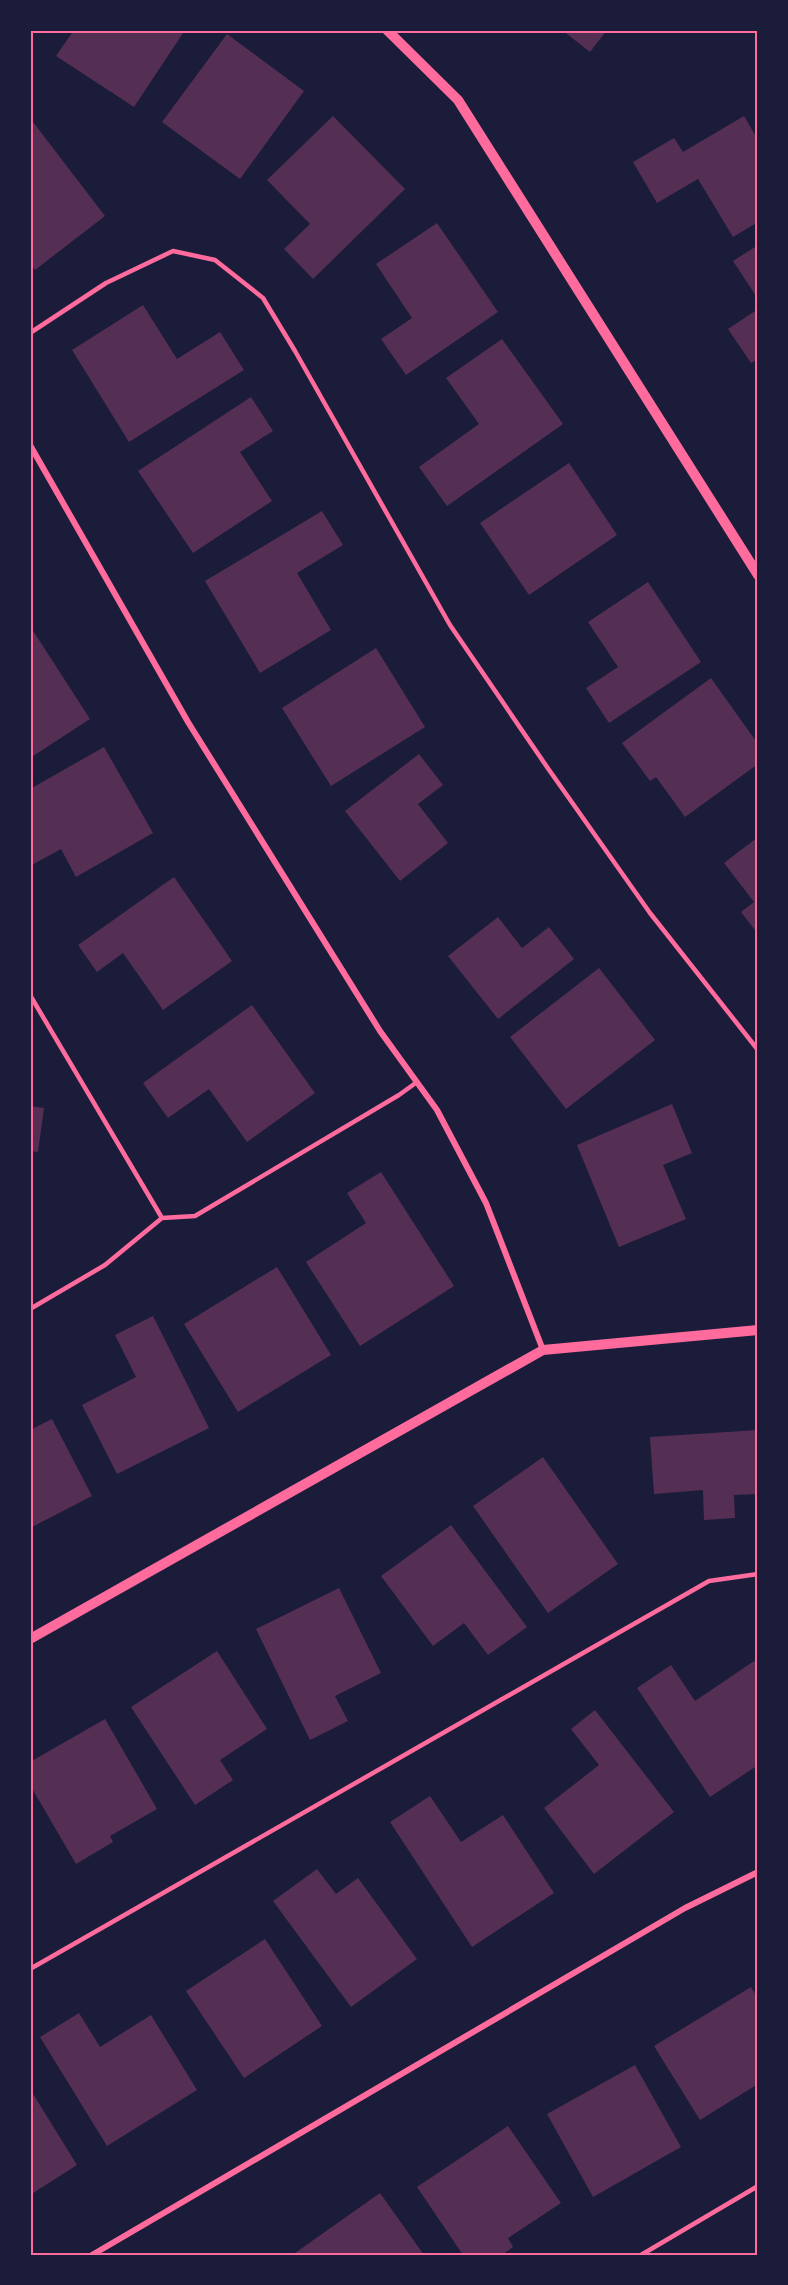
<svg xmlns="http://www.w3.org/2000/svg" width="788" height="2285" font-family="Jost,sans-serif">
<style>
.building{fill:#542f53}
.lines{fill:none;stroke-linecap:round;stroke-linejoin:round}
.service{stroke:#ff6b9d;stroke-width:4.5}
.minor{stroke:#ff6b9d;stroke-width:6}
.tertiary{stroke:#ff6b9d;stroke-width:10}
.neatline{fill:none;stroke:#ff6b9d;stroke-width:2}
</style>
<rect width="100%" height="100%" fill="#1b1b3a"/>
<path class="building" d="M 74,30 L 185,30 L 134,107 L 56,56 Z
M 562,30 L 607,30 L 590,52 Z
M 227,34 L 304,91 L 240,179 L 162,122 Z
M 333,116 L 405,189 L 313,279 L 284,249 L 310,224 L 267,180 Z
M 744,116 L 758,140 L 758,222 L 733,237 L 698,179 L 657,203 L 633,162 L 674,138 L 683,152 Z
M 30,118 L 105,216 L 35,270 L 30,264 Z
M 437,223 L 498,312 L 406,375 L 381,339 L 412,318 L 376,264 Z
M 758,245 L 758,299 L 733,261 Z
M 143,305 L 177,359 L 220,332 L 244,370 L 129,442 L 72,350 Z
M 758,309 L 758,359 L 751,363 L 728,329 Z
M 502,339 L 563,424 L 447,506 L 419,467 L 479,424 L 446,378 Z
M 251,397 L 273,431 L 240,452 L 272,501 L 193,553 L 138,471 Z
M 569,463 L 617,535 L 529,595 L 480,523 Z
M 322,511 L 343,545 L 297,573 L 331,630 L 260,673 L 205,581 Z
M 648,582 L 701,662 L 609,723 L 586,688 L 618,667 L 588,622 Z
M 30,626 L 90,719 L 30,758 Z
M 376,648 L 425,727 L 331,786 L 282,708 Z
M 711,678 L 758,744 L 758,764 L 685,817 L 656,777 L 650,781 L 622,743 Z
M 104,747 L 153,833 L 76,877 L 61,849 L 30,866 L 30,789 Z
M 419,754 L 443,785 L 418,804 L 448,843 L 400,881 L 345,811 Z
M 758,837 L 758,934 L 741,912 L 754,902 L 724,863 Z
M 174,877 L 232,961 L 163,1010 L 123,953 L 97,972 L 78,945 Z
M 498,917 L 522,948 L 549,927 L 574,959 L 498,1019 L 448,956 Z
M 599,968 L 655,1040 L 566,1109 L 510,1037 Z
M 252,1005 L 315,1093 L 247,1142 L 209,1089 L 168,1118 L 143,1083 Z
M 672,1104 L 692,1153 L 663,1165 L 686,1219 L 619,1247 L 577,1145 Z
M 30,1106 L 44,1108 L 38,1152 L 30,1151 Z
M 381,1172 L 454,1286 L 360,1346 L 306,1262 L 366,1223 L 347,1193 Z
M 277,1267 L 331,1355 L 238,1412 L 184,1324 Z
M 153,1316 L 209,1428 L 117,1474 L 82,1405 L 136,1377 L 115,1335 Z
M 52,1419 L 92,1496 L 30,1528 L 30,1430 Z
M 758,1430 L 758,1494 L 734,1495 L 735,1518 L 704,1520 L 703,1490 L 654,1494 L 650,1437 Z
M 543,1457 L 618,1564 L 548,1613 L 473,1506 Z
M 451,1525 L 527,1627 L 488,1655 L 464,1623 L 433,1646 L 381,1576 Z
M 339,1588 L 381,1673 L 335,1696 L 348,1721 L 310,1740 L 256,1629 Z
M 217,1651 L 267,1729 L 220,1760 L 233,1780 L 195,1805 L 131,1707 Z
M 754,1661 L 758,1667 L 758,1765 L 710,1797 L 637,1688 L 671,1665 L 695,1701 Z
M 595,1710 L 674,1812 L 594,1874 L 544,1808 L 599,1765 L 571,1729 Z
M 105,1719 L 157,1809 L 110,1836 L 113,1842 L 76,1864 L 30,1785 L 30,1762 Z
M 430,1796 L 461,1842 L 503,1815 L 554,1893 L 472,1947 L 390,1822 Z
M 317,1869 L 336,1894 L 358,1878 L 417,1959 L 351,2007 L 273,1901 Z
M 265,1939 L 322,2026 L 244,2078 L 186,1991 Z
M 751,1987 L 758,1999 L 758,2084 L 700,2120 L 654,2046 Z
M 79,2013 L 100,2047 L 151,2015 L 197,2090 L 107,2146 L 40,2037 Z
M 635,2065 L 681,2147 L 593,2197 L 547,2114 Z
M 30,2089 L 77,2165 L 30,2195 Z
M 508,2126 L 561,2203 L 508,2238 L 513,2247 L 502,2255 L 463,2255 L 417,2187 Z
M 380,2193 L 424,2255 L 297,2255 L 295,2253 Z"/>
<g class="lines">
<path class="service" d="M 30,333 L 106,283 L 173,251 L 215,260 L 263,298 L 295,351 L 450,625 L 547,767 L 650,913 L 758,1050
M 30,995 L 162,1218 L 105,1265 L 30,1309
M 162,1218 L 195,1216 L 399,1095 L 417,1082
M 30,1969 L 709,1581 L 758,1574
M 641,2255 L 758,2186"/>
<path class="minor" d="M 30,445 L 188,722 L 380,1031 L 437,1110 L 486,1203 L 543,1350
M 92,2255 L 685,1908 L 758,1872"/>
<path class="tertiary" d="M 387,30 L 458,100 L 758,575
M 30,1639 L 543,1350 L 758,1330"/>
</g>
<rect width="788" height="2285" fill="none" stroke="#1b1b3a" stroke-width="63"/>
<rect x="32" y="32" width="724" height="2222" class="neatline"/>
</svg>
